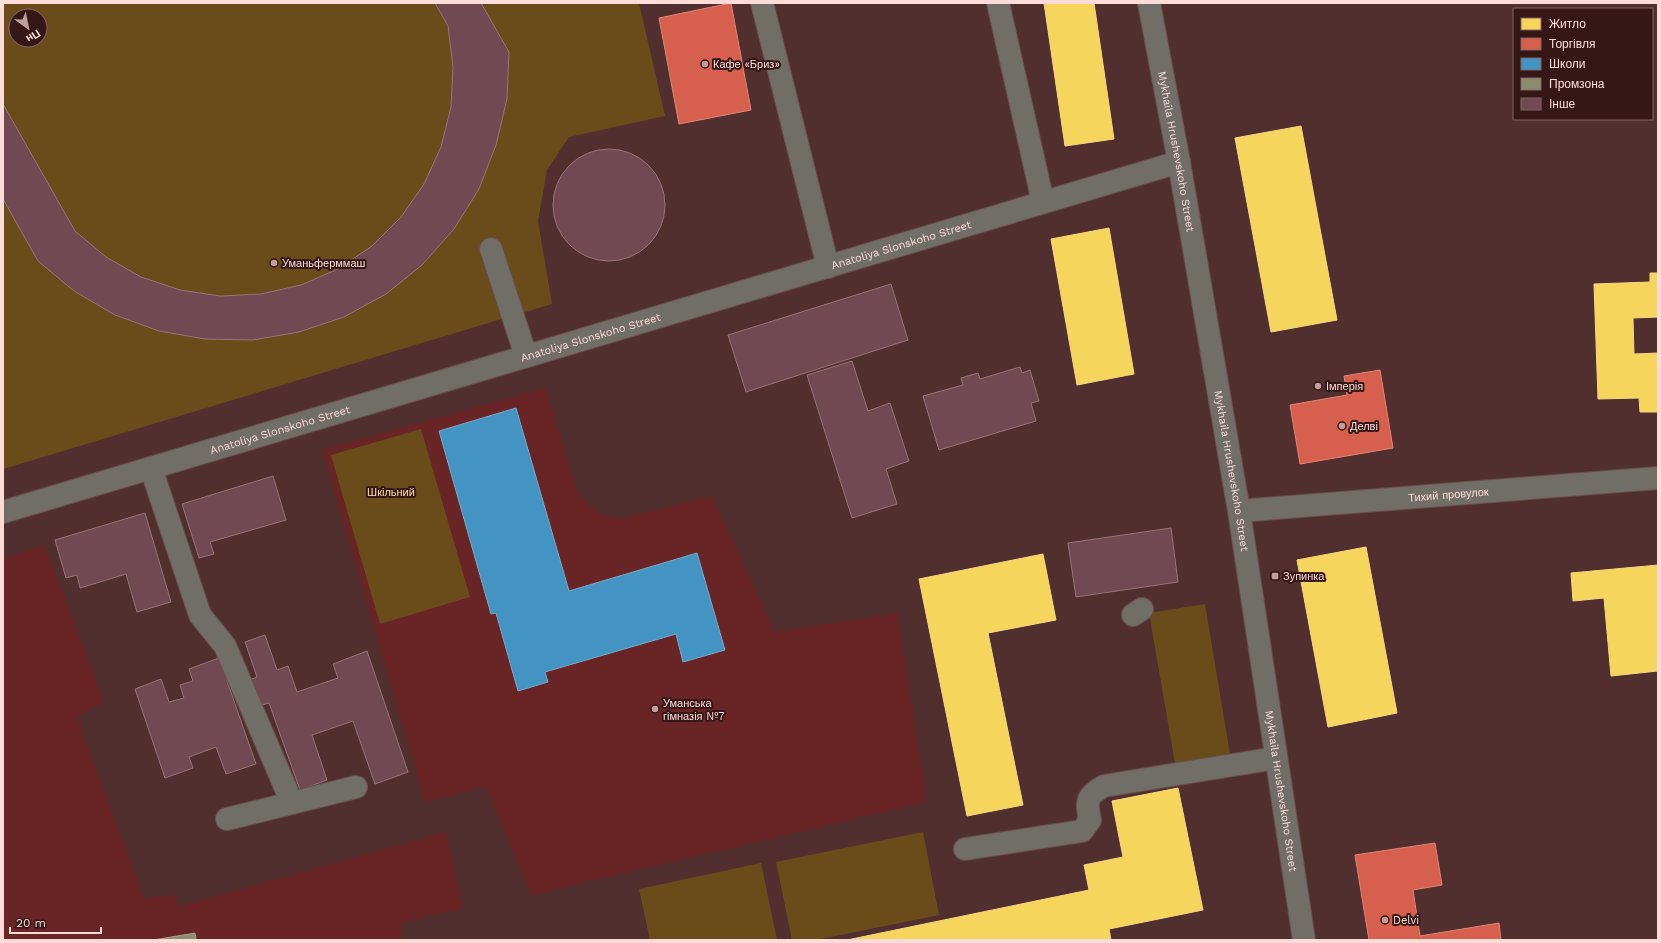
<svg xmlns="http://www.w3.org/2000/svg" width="1661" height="943" font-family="'Work Sans',sans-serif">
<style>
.built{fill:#692526}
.green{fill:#694c19;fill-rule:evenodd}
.homes{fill:#f6d55c;stroke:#f8d782}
.shops{fill:#d6604d;stroke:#e28577}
.schools{fill:#4393c3;stroke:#7ba9ca}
.industry{fill:#8c8c6e;stroke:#aea48e}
.building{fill:#714952;stroke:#947579}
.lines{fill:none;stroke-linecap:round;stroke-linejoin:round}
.minor-casing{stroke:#6b4d4d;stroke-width:24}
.minor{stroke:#716d67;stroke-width:22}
.poi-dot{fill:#c19f9e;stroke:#341716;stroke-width:1.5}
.labels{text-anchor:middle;stroke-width:4;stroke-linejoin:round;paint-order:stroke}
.poi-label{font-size:11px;fill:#fddbd9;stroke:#341716;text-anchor:start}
.street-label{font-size:11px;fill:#fddbd9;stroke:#341716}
.park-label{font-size:11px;fill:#fde0a9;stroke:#341716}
</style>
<rect width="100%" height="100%" fill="#522f2f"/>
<path class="built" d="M 545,388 L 578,494 L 601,515 L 624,518 L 712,496 L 775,632 L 897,613 L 927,802 L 531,895 L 486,786 L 425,802 L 322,450 Z
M 45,545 L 104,702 L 76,716 L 144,898 L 176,895 L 177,907 L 446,832 L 463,908 L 401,923 L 401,940 L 3,940 L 3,559 Z"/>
<path class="green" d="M 3,3 L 639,3 L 665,116 L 569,137 L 547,170 L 538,221 L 552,304 L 3,469 ZM 16,16 L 40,16 L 40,40 L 16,40 Z
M 421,429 L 470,597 L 380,624 L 331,455 Z
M 1205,604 L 1231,760 L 1176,769 L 1149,613 Z
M 923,832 L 939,915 L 816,940 L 792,940 L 776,862 Z
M 761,863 L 777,940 L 650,940 L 639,889 Z"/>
<path class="homes" d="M 1044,3 L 1094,3 L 1114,139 L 1065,146 Z
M 1301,126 L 1337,320 L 1271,332 L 1235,138 Z
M 1109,228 L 1134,374 L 1077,385 L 1051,239 Z
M 1650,273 L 1658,273 L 1658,317 L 1633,318 L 1634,354 L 1658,353 L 1658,412 L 1640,412 L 1639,398 L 1598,399 L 1594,284 L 1650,282 Z
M 1366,547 L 1397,713 L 1328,727 L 1297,560 Z
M 1043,554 L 1056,620 L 988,633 L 1023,805 L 967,816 L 919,579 Z
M 1658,565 L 1658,671 L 1611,676 L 1604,598 L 1573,601 L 1571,573 Z
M 1178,788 L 1203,910 L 1109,929 L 1111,940 L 847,940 L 1089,890 L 1084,865 L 1123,857 L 1112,801 Z"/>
<path class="shops" d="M 731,3 L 751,110 L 679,124 L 659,18 Z
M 1380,370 L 1393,448 L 1300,464 L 1290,405 L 1347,395 L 1344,376 Z
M 1435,843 L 1442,885 L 1413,890 L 1420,936 L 1499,923 L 1501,940 L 1369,940 L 1355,855 Z"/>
<path class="schools" d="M 516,408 L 569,591 L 697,553 L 725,650 L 683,662 L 676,634 L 545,672 L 548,682 L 518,691 L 496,613 L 491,614 L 439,431 Z"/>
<path class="industry" d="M 195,933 L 196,940 L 154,940 Z"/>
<path class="building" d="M 435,3 L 481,3 L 509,52 L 507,99 L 496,145 L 479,189 L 454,229 L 422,265 L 386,294 L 344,317 L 299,332 L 253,340 L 205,339 L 159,331 L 115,315 L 74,291 L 38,261 L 3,199 L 3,104 L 75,231 L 106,257 L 141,277 L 180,290 L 220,296 L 261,294 L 301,285 L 338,269 L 372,246 L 401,217 L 424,184 L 441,147 L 451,107 L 453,67 L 448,26 Z
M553 205a56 56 0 1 1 112 0a56 56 0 1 1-112 0Z
M 891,284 L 908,340 L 746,392 L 728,335 Z
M 852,361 L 868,411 L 890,403 L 909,461 L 886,469 L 897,504 L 852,518 L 807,375 Z
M 1020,367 L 1022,373 L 1030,370 L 1039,401 L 1031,403 L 1036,421 L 939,450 L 923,396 L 963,385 L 961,378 L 978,373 L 980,379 Z
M 273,476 L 286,520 L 210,542 L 214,554 L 199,558 L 182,504 Z
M 145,513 L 171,602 L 137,612 L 126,574 L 80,588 L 77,575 L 66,578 L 55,540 Z
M 1171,528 L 1178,582 L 1076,597 L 1068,543 Z
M 265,635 L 277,670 L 288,666 L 297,692 L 338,678 L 333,664 L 367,651 L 408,772 L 375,784 L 353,721 L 312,735 L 327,780 L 300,790 L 269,703 L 259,706 L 250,680 L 257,677 L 245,642 Z
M 219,658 L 256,764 L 226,774 L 216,747 L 189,757 L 193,768 L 165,778 L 135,689 L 161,679 L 169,702 L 184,698 L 180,685 L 193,681 L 189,669 Z"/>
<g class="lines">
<defs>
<g id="minor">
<path d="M 762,3 L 828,267"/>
<path d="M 998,3 L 1043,202"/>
<path id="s1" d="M 1149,3 L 1179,162 L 1239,511 L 1304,940"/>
<path d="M 491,249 L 526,356"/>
<path d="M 151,468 L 200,615 L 225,646 L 292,803"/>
<path id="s2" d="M 1239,511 L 1658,478"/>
<path id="s3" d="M 3,512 L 1179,162"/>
<path d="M 1133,615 L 1142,609"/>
<path d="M 227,819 L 356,787"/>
<path d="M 965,849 L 1082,831 L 1090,820 C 1086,801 1086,796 1104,786 L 1276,758"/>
</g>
</defs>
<use href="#minor" class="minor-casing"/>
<use href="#minor" class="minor"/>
</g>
<g class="poi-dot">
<circle cx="705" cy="64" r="4"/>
<circle cx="274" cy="263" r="4"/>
<circle cx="1318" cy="386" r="4"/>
<circle cx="1342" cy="426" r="4"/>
<rect x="1271" y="572" width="8" height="8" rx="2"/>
<circle cx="655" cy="709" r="4"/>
<circle cx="1385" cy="920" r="4"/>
</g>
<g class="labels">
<g class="poi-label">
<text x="713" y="68">Кафе «Бриз»</text>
<text x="282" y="267">Уманьферммаш</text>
<text x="1326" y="390">Імперія</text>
<text x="1350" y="430">Делві</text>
<text x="1283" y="580">Зупинка</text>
<text x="663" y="707">Уманська<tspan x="663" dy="13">гімназія №7</tspan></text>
<text x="1393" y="924">Delvi</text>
</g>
<g class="street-label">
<text dy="4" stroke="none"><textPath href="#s1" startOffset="151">Mykhaila Hrushevskoho Street</textPath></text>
<text dy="4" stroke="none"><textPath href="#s3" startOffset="937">Anatoliya Slonskoho Street</textPath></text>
<text dy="4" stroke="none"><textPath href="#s3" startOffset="613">Anatoliya Slonskoho Street</textPath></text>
<text dy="4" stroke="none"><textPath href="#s3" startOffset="289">Anatoliya Slonskoho Street</textPath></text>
<text dy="4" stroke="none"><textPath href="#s1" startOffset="475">Mykhaila Hrushevskoho Street</textPath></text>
<text dy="4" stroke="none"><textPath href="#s2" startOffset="210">Тихий провулок</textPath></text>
<text dy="4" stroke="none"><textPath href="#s1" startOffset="799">Mykhaila Hrushevskoho Street</textPath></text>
</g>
<g class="park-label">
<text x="391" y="496">Шкільний</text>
</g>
</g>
<rect width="1661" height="943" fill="none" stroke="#fddbd9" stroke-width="8"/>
<rect x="1513" y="8" width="140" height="112" fill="#341716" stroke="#846564"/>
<rect x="1521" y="18" width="20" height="12" fill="#f6d55c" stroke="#846564"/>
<text x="1549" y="28" font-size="12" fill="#fddbd9">Житло</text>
<rect x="1521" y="38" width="20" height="12" fill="#d6604d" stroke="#846564"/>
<text x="1549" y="48" font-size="12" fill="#fddbd9">Торгівля</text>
<rect x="1521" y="58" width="20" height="12" fill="#4393c3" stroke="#846564"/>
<text x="1549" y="68" font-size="12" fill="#fddbd9">Школи</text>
<rect x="1521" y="78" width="20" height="12" fill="#8c8c6e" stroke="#846564"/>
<text x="1549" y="88" font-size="12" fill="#fddbd9">Промзона</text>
<rect x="1521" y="98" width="20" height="12" fill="#714952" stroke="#846564"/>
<text x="1549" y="108" font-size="12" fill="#fddbd9">Інше</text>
<g transform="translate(28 28) rotate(147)"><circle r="19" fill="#341716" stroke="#846564"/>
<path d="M0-3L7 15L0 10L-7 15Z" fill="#c19f9e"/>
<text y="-6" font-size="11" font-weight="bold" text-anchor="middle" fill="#fddbd9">Пн</text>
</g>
<path d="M10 927v6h91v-6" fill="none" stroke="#fddbd9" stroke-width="2"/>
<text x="16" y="927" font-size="12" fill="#fddbd9" stroke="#341716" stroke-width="3" paint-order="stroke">20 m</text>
</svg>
